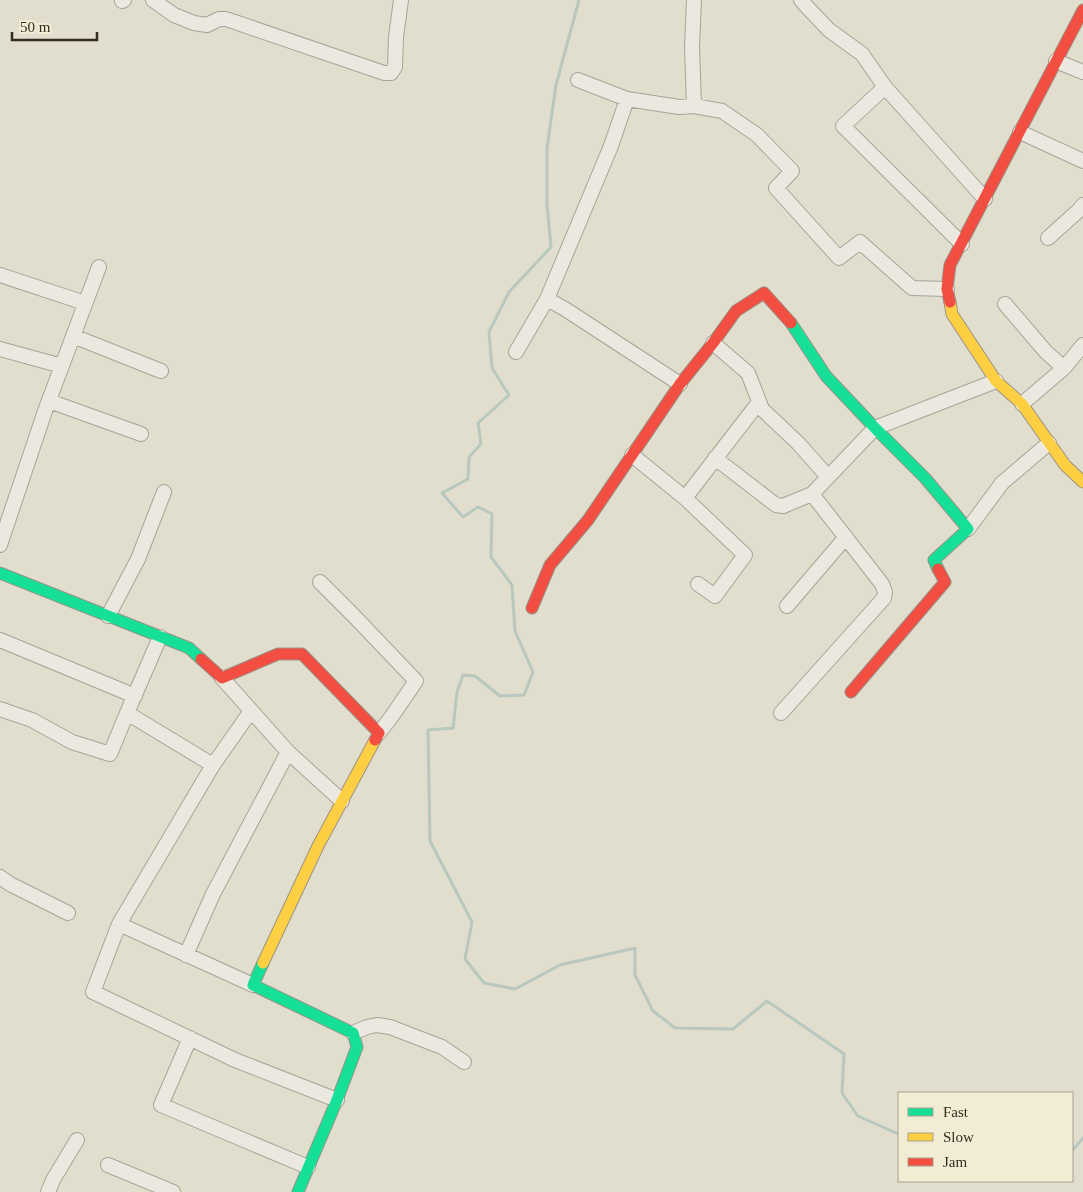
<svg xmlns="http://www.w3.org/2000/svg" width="1083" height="1192" font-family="'Times New Roman',serif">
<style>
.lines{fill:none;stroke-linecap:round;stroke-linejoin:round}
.stream{stroke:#b9c8bf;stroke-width:3}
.street-casing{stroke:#a8a397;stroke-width:16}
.fast-casing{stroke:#979387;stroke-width:13}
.slow-casing{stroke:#979387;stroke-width:13}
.jam-casing{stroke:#979387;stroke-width:13}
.street{stroke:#ebe8df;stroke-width:14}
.fast{stroke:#16e098;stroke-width:11}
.slow{stroke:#ffcf43;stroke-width:11}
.jam{stroke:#f24e42;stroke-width:11}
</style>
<rect width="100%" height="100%" fill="#e2dece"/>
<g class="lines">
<path class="stream" d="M 579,0 L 556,85 L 547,148 L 547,205 L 551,247 L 509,292 L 489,332 L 492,368 L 509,395 L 478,423 L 481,444 L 469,457 L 468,479 L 442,493 L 463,517 L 478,507 L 492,514 L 491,557 L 512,585 L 515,631 L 533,672 L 524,695 L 500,696 L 475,676 L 463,675 L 457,692 L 453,728 L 428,730 L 430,841 L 472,922 L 465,959 L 484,983 L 515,989 L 560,965 L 635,948 L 635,975 L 653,1011 L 675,1028 L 733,1029 L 767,1001 L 844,1054 L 842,1093 L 858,1116 L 896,1133 L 899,1133
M 1072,1151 L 1083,1138"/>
<defs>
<path id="street" d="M 153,0 L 174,15 L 194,23 L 207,25 L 219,19 L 226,19 L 384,73 L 391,73 L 395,67 L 396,37 L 401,0
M 694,0 L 692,47 L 694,106
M 801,0 L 807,7 L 829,30 L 862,54 L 885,87 L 985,199
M 122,1 L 124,0
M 1056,61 L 1083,72
M 578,80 L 627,99 L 679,107 L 694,106 L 722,111 L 757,135 L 792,171 L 776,188 L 839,258 L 860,242 L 912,288 L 947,289
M 885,87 L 843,126 L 962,244
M 1020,132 L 1083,161
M 1048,238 L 1078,211 L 1083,205
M 0,275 L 85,303
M 547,299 L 565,309 L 680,384
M 1005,304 L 1046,352 L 1064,368
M 73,336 L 161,371
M 713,343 L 748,373 L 762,409 L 798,443 L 828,477
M 0,349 L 62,366
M 516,352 L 547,299 L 611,146 L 627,99
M 49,401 L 141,434
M 1022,404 L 1064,368 L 1083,345
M 632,455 L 685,498
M 715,458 L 776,505 L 783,506 L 812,494
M 968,529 L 1002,483 L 1049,443
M 0,545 L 45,411 L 99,267
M 320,582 L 354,616 L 416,681 L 392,716 L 379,733
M 698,584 L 715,596 L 745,555 L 685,498 L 759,402
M 787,606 L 846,537
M 108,616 L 138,559 L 164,492
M 160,637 L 127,713 L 213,765 L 251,711
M 0,640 L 135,696
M 222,678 L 288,752 L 342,801
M 0,709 L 32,720 L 72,742 L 110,754 L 127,713
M 781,713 L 884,598 L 885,592 L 882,584 L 812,494 L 875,428 L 996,381
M 0,877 L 10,884 L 68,913
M 119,924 L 213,765
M 186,955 L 213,894 L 288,752
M 253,985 L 119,924 L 93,992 L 235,1060 L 337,1100
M 353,1033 L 367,1027 L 377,1025 L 390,1027 L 442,1047 L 464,1062
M 190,1038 L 161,1105 L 308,1167
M 108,1165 L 173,1192
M 48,1192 L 53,1180 L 77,1140"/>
<path id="fast" d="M 791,323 L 826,376 L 875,428 L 925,478 L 968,529 L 934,560 L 938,569
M 0,573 L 189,648 L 201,659
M 263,963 L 253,985 L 353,1033 L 357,1047 L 337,1100 L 298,1192"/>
<path id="slow" d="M 950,302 L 952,314 L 996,381 L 1022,404 L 1065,465 L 1083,482
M 263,963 L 318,846 L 375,740"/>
<path id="jam" d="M 950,302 L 947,289 L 950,265 L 1083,10
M 532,608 L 550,565 L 588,520 L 680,384 L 713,343 L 736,311 L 764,293 L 791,323
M 201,659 L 222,678 L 278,654 L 302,654 L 379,733 L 375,740
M 851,692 L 945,582 L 938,569"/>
</defs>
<use href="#street" class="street-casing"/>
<use href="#fast" class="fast-casing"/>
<use href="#slow" class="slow-casing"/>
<use href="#jam" class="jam-casing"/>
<use href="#street" class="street"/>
<use href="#fast" class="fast"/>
<use href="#slow" class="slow"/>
<use href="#jam" class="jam"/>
</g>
<rect x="898" y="1092" width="175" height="90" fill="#f2ecd5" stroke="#a69f8d"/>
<rect x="908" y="1108" width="25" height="8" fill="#16e098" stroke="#a69f8d"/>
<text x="943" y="1117" font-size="15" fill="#352c20">Fast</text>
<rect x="908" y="1133" width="25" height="8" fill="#ffcf43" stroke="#a69f8d"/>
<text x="943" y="1142" font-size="15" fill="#352c20">Slow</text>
<rect x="908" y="1158" width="25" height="8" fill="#f24e42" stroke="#a69f8d"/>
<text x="943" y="1167" font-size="15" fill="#352c20">Jam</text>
<path d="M12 32v8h85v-8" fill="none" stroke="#352c20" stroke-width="2.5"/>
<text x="20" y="32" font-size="15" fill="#352c20" stroke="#f2ecd5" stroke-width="4" paint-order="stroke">50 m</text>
</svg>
